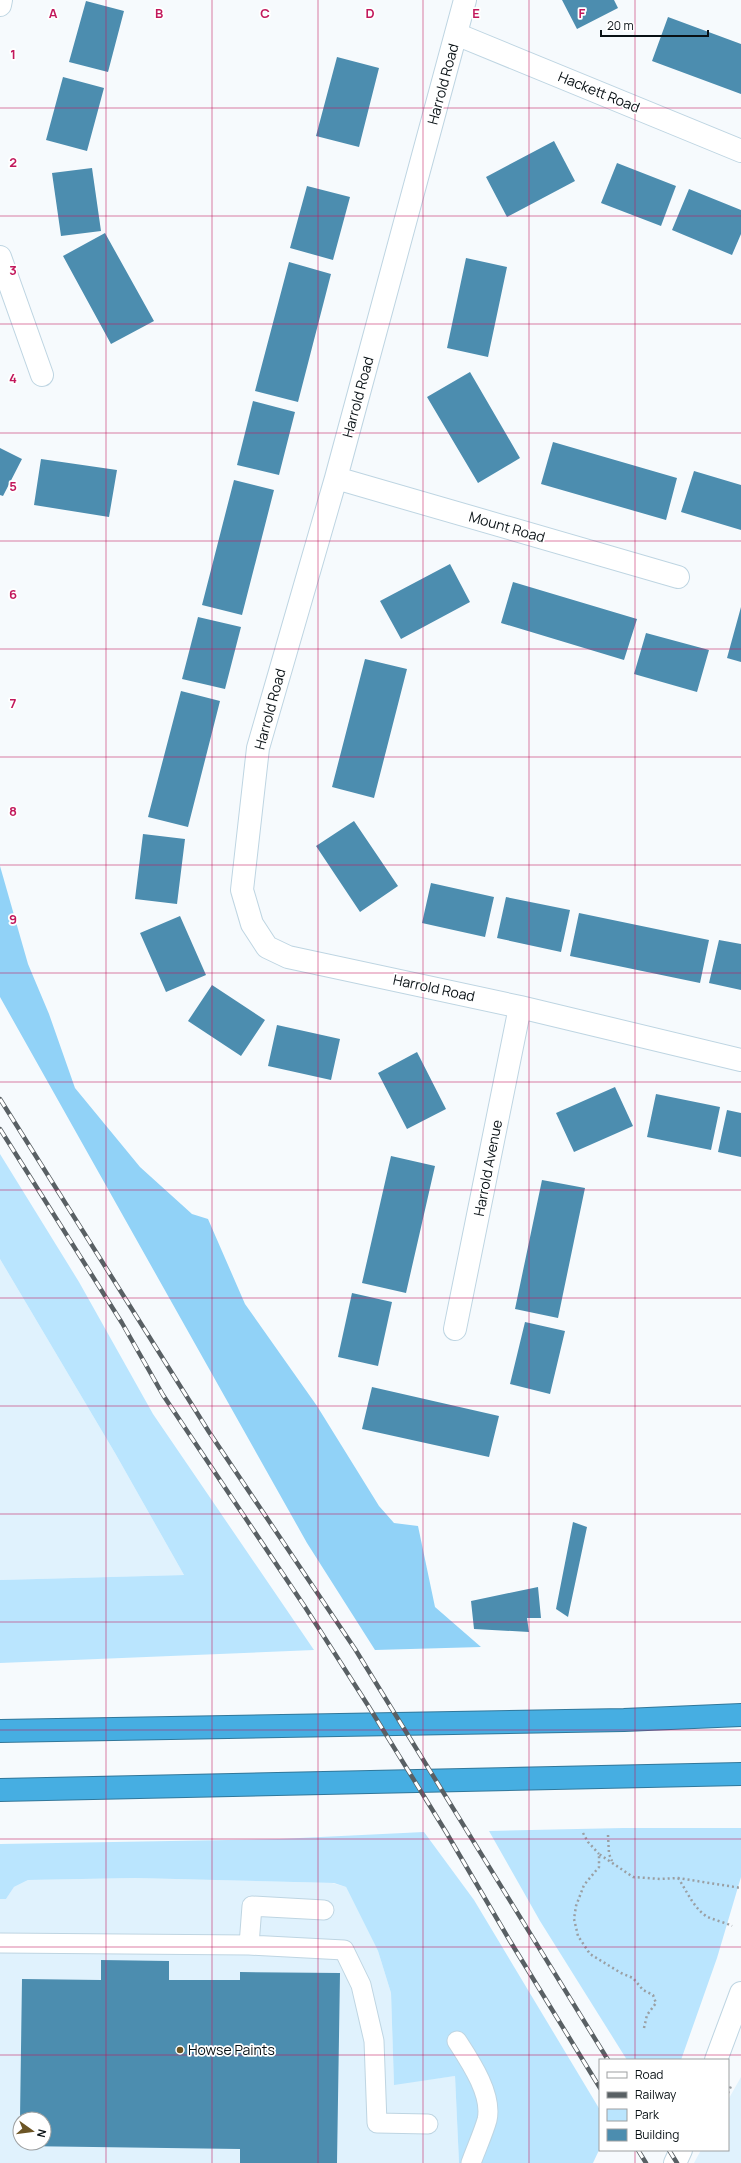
<svg xmlns="http://www.w3.org/2000/svg" width="741" height="2163" font-family="Manrope,sans-serif">
<style>
.built{fill:#e0f2fd;fill-rule:evenodd}
.green{fill:#bae5fe}
.forest{fill:#91d2f7}
.building{fill:#4c8daf}
.lines{fill:none;stroke-linecap:round;stroke-linejoin:round}
.service-casing{stroke:#bed5e2;stroke-width:21}
.minor-casing{stroke:#bed5e2;stroke-width:24}
.tertiary-casing{stroke:#bed5e2;stroke-width:24}
.motorway-casing{stroke:#31779a;stroke-width:24}
.path{stroke:#9a9fa3;stroke-width:2.5;stroke-dasharray:2 3;stroke-linecap:butt}
.service{stroke:#fff;stroke-width:19}
.minor{stroke:#fff;stroke-width:22}
.tertiary{stroke:#fff;stroke-width:22}
.motorway{stroke:#46aee2;stroke-width:22}
.rail-casing{stroke:#596064;stroke-width:4.5}
.rail{stroke:#fff;stroke-width:3;stroke-dasharray:9;stroke-linecap:butt}
.grid{fill:none;stroke:#c2185b;stroke-width:1;stroke-opacity:0.55}
.poi-dot{fill:#6c5525;stroke:#fff;stroke-width:1.5}
.labels{text-anchor:middle;stroke-width:3.5;stroke-linejoin:round;paint-order:stroke}
.street-label{font-size:14px;fill:#091115;stroke:#fff}
.poi-label{font-size:14px;fill:#091115;stroke:#fff;text-anchor:start}
.grid-label{font-size:13px;text-anchor:middle;font-weight:bold;fill:#c2185b;stroke:#fff;stroke-width:3.5;stroke-linejoin:round;paint-order:stroke}
</style>
<rect width="100%" height="100%" fill="#f6fafd"/>
<path class="built" d="M 0,1259 L 115,1453 L 184,1575 L 0,1580 Z
M 135,1878 L 332,1883 L 346,1887 L 378,1951 L 391,1993 L 394,2084 L 455,2076 L 459,2163 L 0,2163 L 0,1899 L 6,1899 L 14,1887 L 28,1880 ZM 20,2119 L 44,2119 L 44,2143 L 20,2143 Z
M 741,2077 L 741,2163 L 694,2163 L 701,2150 L 728,2150 L 728,2100 Z"/>
<path class="green" d="M 0,1154 L 79,1282 L 153,1414 L 314,1650 L 0,1663 L 0,1580 L 184,1575 L 115,1453 L 0,1259 Z
M 623,1828 L 741,1828 L 741,1877 L 717,1958 L 681,2060 L 627,2060 L 540,1921 L 489,1831 Z
M 424,1832 L 474,1900 L 600,2110 L 600,2148 L 593,2163 L 459,2163 L 455,2076 L 394,2085 L 391,1993 L 378,1951 L 346,1887 L 334,1883 L 135,1878 L 28,1880 L 14,1887 L 6,1899 L 0,1899 L 0,1844 L 279,1839 Z"/>
<path class="forest" d="M 0,866 L 28,964 L 49,1014 L 75,1088 L 140,1167 L 192,1214 L 208,1219 L 245,1304 L 317,1406 L 379,1506 L 394,1523 L 418,1526 L 435,1607 L 481,1647 L 375,1650 L 307,1543 L 0,997 Z"/>
<path class="building" d="M 562,0 L 614,0 L 618,8 L 577,29 Z
M 86,1 L 124,11 L 108,72 L 69,62 Z
M 668,17 L 741,44 L 741,94 L 652,61 Z
M 337,57 L 379,68 L 359,147 L 316,136 Z
M 63,77 L 104,88 L 87,151 L 46,140 Z
M 554,141 L 575,181 L 507,217 L 486,177 Z
M 617,163 L 676,186 L 661,226 L 601,203 Z
M 92,168 L 101,231 L 61,236 L 52,173 Z
M 307,186 L 350,197 L 333,260 L 290,248 Z
M 689,189 L 741,210 L 741,234 L 732,255 L 672,230 Z
M 105,233 L 154,321 L 111,344 L 63,256 Z
M 466,258 L 507,267 L 488,357 L 447,348 Z
M 289,262 L 331,274 L 298,402 L 255,391 Z
M 470,372 L 520,458 L 478,483 L 427,397 Z
M 253,401 L 295,412 L 279,475 L 237,465 Z
M 553,442 L 677,478 L 666,520 L 541,484 Z
M 0,448 L 22,459 L 3,496 L 0,495 Z
M 41,459 L 117,470 L 109,517 L 34,505 Z
M 694,471 L 741,485 L 741,530 L 681,512 Z
M 234,480 L 274,490 L 242,615 L 202,605 Z
M 450,564 L 470,602 L 401,639 L 380,601 Z
M 513,582 L 637,619 L 624,660 L 501,623 Z
M 741,607 L 741,662 L 727,658 Z
M 198,617 L 241,627 L 225,689 L 182,679 Z
M 646,633 L 709,650 L 697,692 L 634,674 Z
M 365,659 L 407,669 L 374,798 L 332,787 Z
M 181,691 L 220,701 L 188,827 L 148,817 Z
M 354,821 L 398,886 L 360,912 L 316,846 Z
M 143,834 L 185,839 L 177,904 L 135,899 Z
M 431,883 L 494,897 L 485,937 L 422,923 Z
M 506,897 L 570,910 L 561,952 L 497,938 Z
M 579,913 L 709,940 L 700,983 L 570,956 Z
M 180,916 L 206,975 L 166,992 L 140,933 Z
M 719,940 L 741,944 L 741,990 L 709,983 Z
M 212,985 L 265,1020 L 241,1056 L 188,1021 Z
M 277,1025 L 340,1039 L 331,1080 L 268,1066 Z
M 417,1052 L 446,1109 L 407,1129 L 378,1073 Z
M 615,1087 L 633,1126 L 574,1152 L 556,1113 Z
M 656,1094 L 720,1107 L 711,1150 L 647,1137 Z
M 727,1110 L 741,1113 L 741,1157 L 718,1152 Z
M 391,1156 L 435,1166 L 406,1293 L 362,1283 Z
M 542,1180 L 585,1188 L 558,1318 L 515,1309 Z
M 352,1293 L 392,1302 L 378,1366 L 338,1357 Z
M 525,1322 L 565,1331 L 550,1394 L 510,1384 Z
M 372,1387 L 499,1416 L 489,1457 L 362,1429 Z
M 573,1522 L 587,1527 L 568,1617 L 556,1609 Z
M 538,1587 L 541,1618 L 527,1618 L 529,1632 L 474,1629 L 471,1601 Z
M 101,1960 L 169,1961 L 169,1980 L 240,1980 L 240,1972 L 340,1973 L 337,2163 L 240,2163 L 240,2149 L 20,2146 L 20,2143 L 44,2143 L 44,2119 L 20,2119 L 22,1979 L 101,1980 Z"/>
<g class="lines">
<defs>
<path id="service" d="M 0,1943 L 249,1945 L 344,1950 L 361,1985 L 374,2041 L 377,2123 L 428,2124
M 249,1945 L 252,1906 L 324,1910
M 457,2041 C 470,2061 493,2095 487,2120 C 483,2134 476,2149 471,2163"/>
<path id="minor" d="M 465,0 L 336,478 L 258,748 L 242,890 L 252,924 L 267,947 L 288,957 L 520,1007 L 741,1060
M 0,5 L 1,0
M 456,34 L 741,151
M 0,257 L 42,375
M 336,478 L 678,577
M 455,1329 L 520,1007"/>
<path id="tertiary" d="M 716,2060 L 741,1993
M 675,2163 L 681,2150"/>
<path id="motorway" d="M 0,1731 L 624,1720 L 741,1715
M 0,1790 L 741,1774"/>
</defs>
<use href="#service" class="service-casing"/>
<use href="#minor" class="minor-casing"/>
<use href="#tertiary" class="tertiary-casing"/>
<use href="#motorway" class="motorway-casing"/>
<path class="path" d="M 583,1833 L 588,1842 L 599,1854
M 608,1835 L 609,1854 L 612,1861
M 678,1878 C 687,1891 693,1907 706,1916 C 713,1920 724,1922 732,1926
M 644,2028 L 647,2015 L 656,2003 L 653,1995 L 643,1990 L 633,1978 L 621,1973 L 590,1954 L 578,1936 L 574,1919 L 576,1906 L 584,1885 L 599,1867 L 599,1854 L 633,1877 L 660,1879 L 678,1878 L 741,1888
M 728,2093 L 731,2086"/>
<use href="#service" class="service"/>
<use href="#minor" class="minor"/>
<use href="#tertiary" class="tertiary"/>
<use href="#motorway" class="motorway"/>
<defs>
<path id="rail" d="M 0,1099 L 209,1432 L 355,1649 L 608,2060
M 0,1129 L 122,1323 L 163,1395 L 305,1607 L 369,1707 L 446,1832 L 510,1941 L 600,2088
M 638,2150 L 646,2163
M 669,2150 L 677,2163"/>
</defs>
<use href="#rail" class="rail-casing"/>
<use href="#rail" class="rail"/>
</g>
<path class="grid" d="M 106,0 L 106,2163M 212,0 L 212,2163M 318,0 L 318,2163M 423,0 L 423,2163M 529,0 L 529,2163M 635,0 L 635,2060M 0,108 L 741,108M 0,216 L 741,216M 0,324 L 741,324M 0,433 L 741,433M 0,541 L 741,541M 0,649 L 741,649M 0,757 L 741,757M 0,865 L 741,865M 0,973 L 741,973M 0,1082 L 741,1082M 0,1190 L 741,1190M 0,1298 L 741,1298M 0,1406 L 741,1406M 0,1514 L 741,1514M 0,1622 L 741,1622M 0,1730 L 741,1730M 0,1839 L 741,1839M 0,1947 L 741,1947M 0,2055 L 741,2055M 635,2150 L 635,2163"/>
<circle class="poi-dot" cx="180" cy="2050" r="4"/>
<g class="labels">
<g class="street-label">
<text transform="translate(443 84) rotate(-75)" y="5">Harrold Road</text>
<text transform="translate(599 92) rotate(22)" y="5">Hackett Road</text>
<text transform="translate(358 397) rotate(-75)" y="5">Harrold Road</text>
<text transform="translate(507 527) rotate(16)" y="5">Mount Road</text>
<text transform="translate(270 709) rotate(-75)" y="5">Harrold Road</text>
<text transform="translate(434 988) rotate(12)" y="5">Harrold Road</text>
<text transform="translate(488 1168) rotate(-79)" y="5">Harrold Avenue</text>
</g>
<g class="poi-label">
<text x="188" y="2055">Howse Paints</text>
</g>
</g>
<g class="grid-label">
<text x="53" y="18">A</text>
<text x="159" y="18">B</text>
<text x="265" y="18">C</text>
<text x="370" y="18">D</text>
<text x="476" y="18">E</text>
<text x="582" y="18">F</text>
<text x="13" y="59">1</text>
<text x="13" y="167">2</text>
<text x="13" y="275">3</text>
<text x="13" y="383">4</text>
<text x="13" y="491">5</text>
<text x="13" y="599">6</text>
<text x="13" y="708">7</text>
<text x="13" y="816">8</text>
<text x="13" y="924">9</text>
</g>
<rect x="599" y="2059" width="130" height="92" fill="#ffffff" stroke="#9da0a1"/>
<rect x="607" y="2072" width="20" height="6" fill="#ffffff" stroke="#9da0a1"/>
<text x="635" y="2079" font-size="12" fill="#091115">Road</text>
<rect x="607" y="2092" width="20" height="6" fill="#596064" stroke="#9da0a1"/>
<text x="635" y="2099" font-size="12" fill="#091115">Railway</text>
<rect x="607" y="2109" width="20" height="12" fill="#bae5fe" stroke="#9da0a1"/>
<text x="635" y="2119" font-size="12" fill="#091115">Park</text>
<rect x="607" y="2129" width="20" height="12" fill="#4c8daf" stroke="#9da0a1"/>
<text x="635" y="2139" font-size="12" fill="#091115">Building</text>
<g transform="translate(32 2131) rotate(104)"><circle r="19" fill="#ffffff" stroke="#9da0a1"/>
<path d="M0-3L7 15L0 10L-7 15Z" fill="#6c5525"/>
<text y="-6" font-size="11" font-weight="bold" text-anchor="middle" fill="#091115">N</text>
</g>
<path d="M601 30v6h107v-6" fill="none" stroke="#091115" stroke-width="2"/>
<text x="607" y="30" font-size="12" fill="#091115" stroke="#ffffff" stroke-width="3" paint-order="stroke">20 m</text>
</svg>
